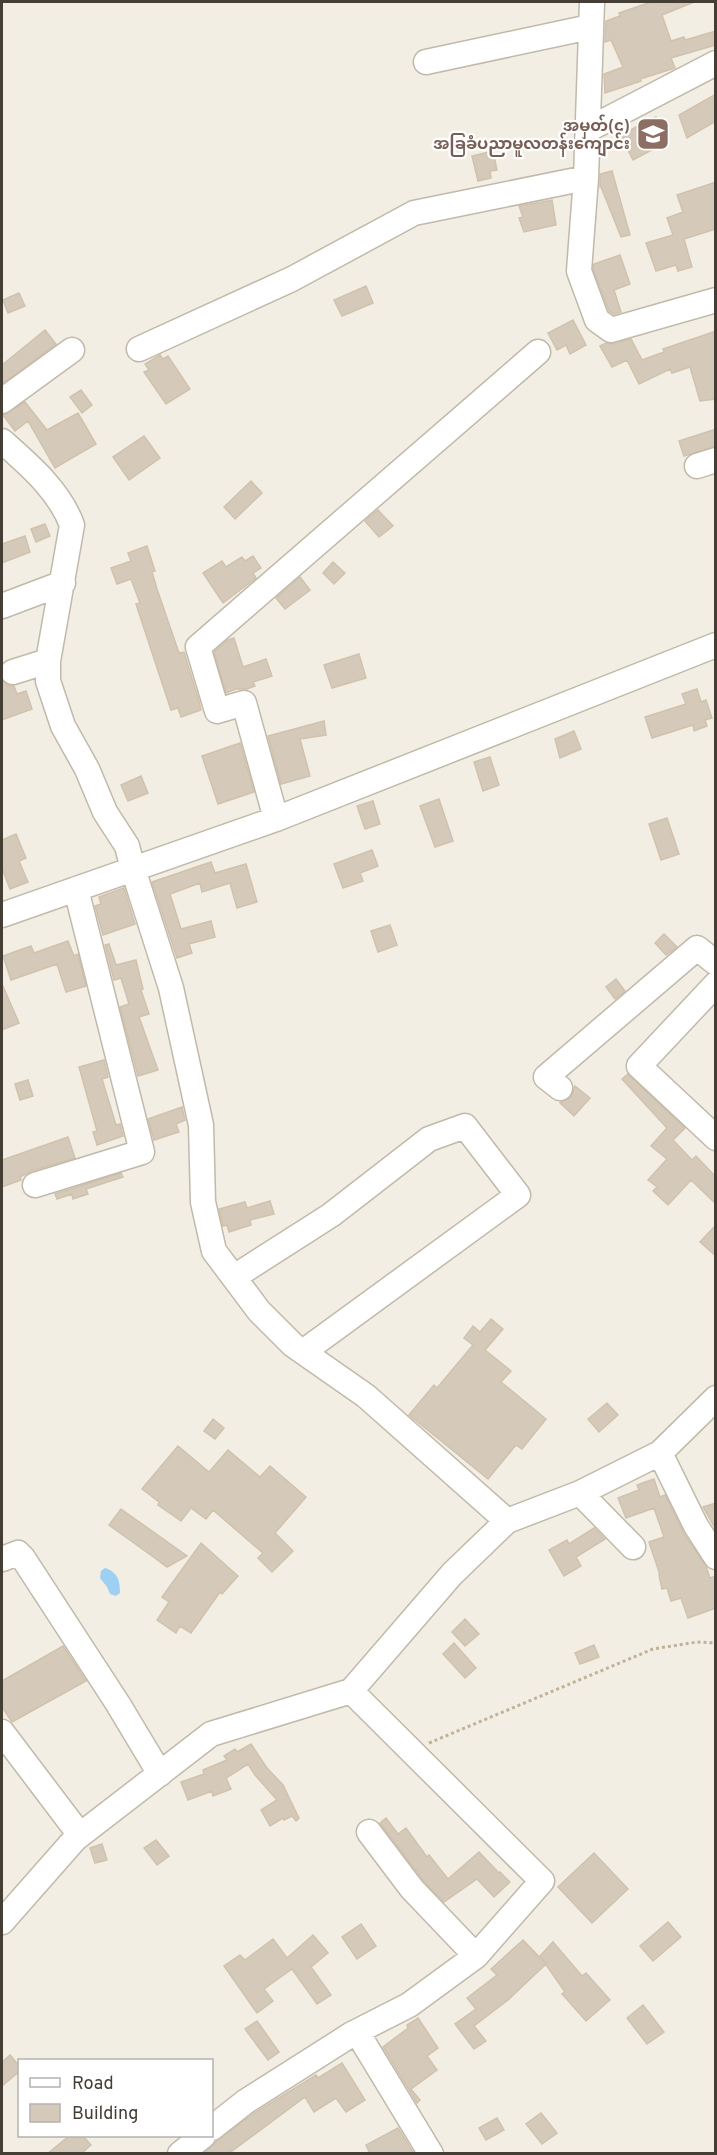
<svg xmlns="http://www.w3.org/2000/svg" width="717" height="2155" font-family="Overpass,'Noto Sans Myanmar',sans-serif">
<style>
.water{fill:#9dd0f2}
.building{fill:#d5cab9;stroke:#d0c2ac;stroke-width:1.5}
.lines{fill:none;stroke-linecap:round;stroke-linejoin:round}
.minor-casing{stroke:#c1b9a9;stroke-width:27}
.path{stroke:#c1b297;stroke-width:3;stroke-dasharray:3 3;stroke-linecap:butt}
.minor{stroke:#fff;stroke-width:24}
.labels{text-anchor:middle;stroke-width:4.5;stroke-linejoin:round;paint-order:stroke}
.education-label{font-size:16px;font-weight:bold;fill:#785e54;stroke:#fff;text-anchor:end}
</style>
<rect width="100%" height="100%" fill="#f3eee4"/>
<path class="water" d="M 105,1568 C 118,1572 120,1581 120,1593 L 116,1596 L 110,1594 L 107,1587 L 100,1578 L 101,1571 Z"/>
<path class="building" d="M 651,2 L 694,2 L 662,15 L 671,41 L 684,37 L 685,40 L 716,31 L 716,45 L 671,58 L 675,68 L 640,79 L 641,81 L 605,93 L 604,74 L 623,67 L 611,40 L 605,42 L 606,21 L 620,16 L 619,13 Z
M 716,94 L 716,121 L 687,138 L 679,115 Z
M 656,117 L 667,142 L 633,160 L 620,135 Z
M 493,151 L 497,170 L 490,171 L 491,178 L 478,181 L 472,156 Z
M 612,171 L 630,235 L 621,237 L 601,187 L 600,187 L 600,174 Z
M 716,182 L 716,229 L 684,239 L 692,267 L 678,271 L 676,265 L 656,271 L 646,243 L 673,235 L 667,218 L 683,212 L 677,195 Z
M 552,200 L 556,225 L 524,232 L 519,218 L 523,217 L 519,206 Z
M 620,255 L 630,284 L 614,290 L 621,312 L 614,314 L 609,311 L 593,269 L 594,264 Z
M 366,286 L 373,303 L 342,316 L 334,300 Z
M 19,293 L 25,306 L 8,313 L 3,300 Z
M 573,320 L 586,345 L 570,354 L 566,345 L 557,350 L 548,333 Z
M 45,330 L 56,344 L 2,384 L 2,365 Z
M 716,331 L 716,399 L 700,401 L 690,367 L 672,373 L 670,369 L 639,384 L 627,360 L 612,367 L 600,346 L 606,343 L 614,344 L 631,339 L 642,360 L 664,352 L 663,349 Z
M 160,355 L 163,359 L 168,356 L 190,389 L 166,404 L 144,372 L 149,370 L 145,364 Z
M 81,390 L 92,405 L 82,413 L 70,397 Z
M 25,402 L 47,430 L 78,413 L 96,444 L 55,468 L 28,421 L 15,431 L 3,415 Z
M 716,429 L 716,446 L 684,456 L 679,441 Z
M 144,436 L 160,458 L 129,480 L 113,457 Z
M 251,481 L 262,493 L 235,519 L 224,507 Z
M 378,510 L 393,526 L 379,537 L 365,521 Z
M 45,524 L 50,536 L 36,542 L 31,529 Z
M 25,536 L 30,552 L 2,563 L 2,544 Z
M 147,546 L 155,571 L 152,572 L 157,589 L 179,653 L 184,652 L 199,701 L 201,710 L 181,717 L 178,708 L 171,710 L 136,604 L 140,603 L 131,579 L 117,584 L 111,568 L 131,561 L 128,553 Z
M 253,556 L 261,568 L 253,573 L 256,578 L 223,603 L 203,573 L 222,561 L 226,567 L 242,557 L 245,561 Z
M 333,562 L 345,573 L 334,584 L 323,573 Z
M 300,577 L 310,590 L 285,609 L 276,598 Z
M 234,638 L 243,667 L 266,659 L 272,676 L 253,682 L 255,686 L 247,689 L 236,689 L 226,693 L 214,652 L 228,640 Z
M 359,654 L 366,678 L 332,688 L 324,665 Z
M 2,680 L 9,686 L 14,686 L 17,694 L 26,691 L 32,709 L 2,720 Z
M 697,689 L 701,702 L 706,700 L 712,718 L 705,720 L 707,726 L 694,731 L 693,725 L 652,738 L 645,717 L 686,704 L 682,694 Z
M 324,721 L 326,735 L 300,739 L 310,776 L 281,784 L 268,736 Z
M 574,731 L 581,749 L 560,758 L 555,739 Z
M 240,743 L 254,792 L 218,804 L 202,756 Z
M 490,757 L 499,785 L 483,791 L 474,762 Z
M 141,776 L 148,793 L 128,801 L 121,785 Z
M 439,799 L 453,841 L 435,847 L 420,806 Z
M 373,801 L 380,824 L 365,829 L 357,806 Z
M 667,818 L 679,854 L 661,860 L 649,824 Z
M 16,834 L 26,858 L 19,861 L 28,882 L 10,889 L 2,868 L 2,840 Z
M 372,850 L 378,866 L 360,873 L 363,881 L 343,888 L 334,864 Z
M 211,862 L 215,873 L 246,864 L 257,902 L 237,908 L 230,883 L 202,892 L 200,883 L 170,894 L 181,929 L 211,921 L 215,937 L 189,944 L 192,953 L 177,958 L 152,882 Z
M 124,888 L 135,924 L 103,935 L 95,906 L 101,904 L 99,897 Z
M 390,925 L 397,945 L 378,952 L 371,931 Z
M 664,934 L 677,947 L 666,955 L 655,943 Z
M 68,941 L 74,956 L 78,954 L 86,986 L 66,992 L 57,964 L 11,980 L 3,956 L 31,946 L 34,953 Z
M 109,944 L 116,965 L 136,960 L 143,989 L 141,990 L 149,1014 L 139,1017 L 158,1070 L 138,1076 L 120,1007 L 129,1004 L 121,978 L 114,980 L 105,945 Z
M 616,979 L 625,991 L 615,999 L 606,987 Z
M 2,984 L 19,1023 L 2,1030 Z
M 104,1060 L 108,1077 L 102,1079 L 116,1125 L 120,1124 L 123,1136 L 97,1145 L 93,1132 L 97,1131 L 79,1067 Z
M 628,1074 L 685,1128 L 673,1140 L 692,1160 L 696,1156 L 716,1177 L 716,1204 L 691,1180 L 668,1205 L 653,1191 L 657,1187 L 648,1180 L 667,1159 L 651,1146 L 667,1128 L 622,1079 Z
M 28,1080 L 33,1096 L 20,1100 L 15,1084 Z
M 575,1086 L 590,1098 L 574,1116 L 560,1103 L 571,1097 Z
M 182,1107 L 185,1120 L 176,1124 L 179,1132 L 154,1140 L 148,1119 Z
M 68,1137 L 75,1158 L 31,1171 L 20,1177 L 21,1180 L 2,1187 L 2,1160 Z
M 121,1173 L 123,1177 L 86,1189 L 88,1194 L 73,1199 L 72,1194 L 57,1199 L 55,1194 Z
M 270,1201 L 274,1214 L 250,1220 L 251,1225 L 229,1232 L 227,1225 L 223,1226 L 219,1209 L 245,1202 L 247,1208 Z
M 716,1225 L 716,1256 L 700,1242 Z
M 491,1319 L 503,1329 L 485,1350 L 511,1371 L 501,1382 L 546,1419 L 522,1449 L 516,1445 L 488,1479 L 409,1415 L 434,1385 L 437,1388 L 473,1345 L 464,1338 L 473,1326 L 480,1332 Z
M 607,1403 L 618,1415 L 599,1432 L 588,1419 Z
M 213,1419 L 224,1428 L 215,1439 L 204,1431 Z
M 178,1446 L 209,1472 L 228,1450 L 260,1477 L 270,1466 L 306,1497 L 275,1533 L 293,1551 L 272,1572 L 258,1558 L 263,1553 L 213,1510 L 206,1519 L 191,1508 L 181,1521 L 158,1505 L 159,1502 L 142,1489 Z
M 654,1479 L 660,1497 L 665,1495 L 684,1534 L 706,1566 L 710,1578 L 716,1576 L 716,1608 L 688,1618 L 681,1598 L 671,1601 L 667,1588 L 662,1589 L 659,1575 L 660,1575 L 649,1542 L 664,1537 L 654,1508 L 626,1518 L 618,1498 L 639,1490 L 637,1485 Z
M 716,1503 L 716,1530 L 703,1507 Z
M 121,1509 L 187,1556 L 167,1567 L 152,1556 L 109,1525 Z
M 594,1528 L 605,1539 L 576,1557 L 581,1566 L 564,1576 L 549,1550 L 567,1540 L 569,1544 Z
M 201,1543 L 238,1576 L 222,1594 L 220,1592 L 191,1633 L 180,1626 L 176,1633 L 157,1620 L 169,1602 L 162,1597 Z
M 465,1619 L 479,1634 L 465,1646 L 452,1632 Z
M 454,1643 L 476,1668 L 465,1678 L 443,1654 Z
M 594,1645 L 599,1657 L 580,1664 L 575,1653 Z
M 63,1646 L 86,1681 L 12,1722 L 2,1707 L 2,1681 Z
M 251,1744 L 267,1768 L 283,1785 L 299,1818 L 296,1821 L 292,1816 L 284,1820 L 283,1818 L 270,1826 L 261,1810 L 277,1800 L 255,1775 L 248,1764 L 226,1778 L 231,1789 L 213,1796 L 212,1791 L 188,1800 L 181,1782 L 204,1774 L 203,1770 L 227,1760 L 224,1756 L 235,1749 L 237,1752 Z
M 386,1818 L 398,1834 L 406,1828 L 427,1857 L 429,1855 L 448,1879 L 479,1852 L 499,1873 L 500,1872 L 510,1882 L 494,1897 L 477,1879 L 444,1902 L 423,1880 L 380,1823 Z
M 156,1840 L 169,1856 L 157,1865 L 144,1848 Z
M 102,1844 L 107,1860 L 95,1863 L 90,1848 Z
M 594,1853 L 628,1889 L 592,1923 L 558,1887 Z
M 668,1922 L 681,1937 L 653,1961 L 640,1946 Z
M 361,1924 L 376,1946 L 357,1959 L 342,1937 Z
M 313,1935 L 328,1953 L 311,1967 L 331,1995 L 317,2004 L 292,1969 L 264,1989 L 273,2001 L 257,2013 L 224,1966 L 240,1955 L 245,1960 L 273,1939 L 287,1958 Z
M 523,1940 L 546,1964 L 508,2000 L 474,2026 L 486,2041 L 474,2049 L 455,2024 L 476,2009 L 467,1998 L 497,1975 L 491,1969 Z
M 553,1942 L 582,1976 L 586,1973 L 610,2000 L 586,2021 L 562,1994 L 565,1992 L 540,1956 Z
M 643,2005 L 664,2032 L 647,2044 L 627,2018 Z
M 418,2018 L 438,2048 L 427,2056 L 437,2070 L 411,2089 L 420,2100 L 417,2103 L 383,2047 L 408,2028 L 407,2025 Z
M 257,2021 L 279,2052 L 268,2060 L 245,2029 Z
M 10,2055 L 20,2067 L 20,2071 L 2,2086 L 2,2062 Z
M 342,2063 L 365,2100 L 346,2112 L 336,2098 L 314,2112 L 305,2097 L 228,2154 L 204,2154 L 216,2141 L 253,2114 L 316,2075 L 318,2078 Z
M 541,2113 L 557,2133 L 542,2144 L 526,2124 Z
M 497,2118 L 504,2130 L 486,2140 L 479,2128 Z
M 398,2128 L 414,2154 L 370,2154 L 366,2145 Z
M 69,2136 L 83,2136 L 91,2145 L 81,2154 L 47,2154 Z"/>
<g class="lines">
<defs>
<path id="minor" d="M 592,2 L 586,178 L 579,271 L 597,320 L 611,330 L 716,300
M 426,62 L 590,27
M 587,130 L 716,63
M 139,349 L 292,279 L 414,213 L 586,178
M 2,401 L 72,350
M 2,441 C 29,465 59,490 72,525 L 48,661 L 48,681 L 63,726 L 87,769 L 105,812 L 127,846 L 133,869 L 171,988 L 201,1125 L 203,1202 L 214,1251 L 259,1311 L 293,1345 L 366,1396 L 507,1521
M 697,466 L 716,460
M 2,606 L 63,583
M 13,672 L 48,661
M 276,819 L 244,703 L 217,711 L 198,647 L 538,352
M 2,915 L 276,819 L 716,645
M 716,984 L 639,1066 L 716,1138
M 560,1088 L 546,1077 L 697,948 L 716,963
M 35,1185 L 142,1152 L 76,889
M 234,1277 L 331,1215 L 429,1139 L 465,1126 L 518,1195 L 303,1352
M 660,1453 L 696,1526 L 716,1557
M 580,1493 L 633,1547
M 2,1559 L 18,1553 L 23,1558 L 118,1704 L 160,1774
M 2,1732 L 80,1835
M 369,1832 L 412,1889 L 476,1956
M 2,1922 L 75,1839 L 211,1734 L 351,1691 L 452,1574 L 507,1521 L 580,1493 L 660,1453 L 716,1398
M 357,2032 L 431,2154
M 212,2128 L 245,2102 L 352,2034 L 409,2005 L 476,1956 L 542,1881 L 351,1691
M 180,2154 L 203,2136"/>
</defs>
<use href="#minor" class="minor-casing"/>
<path class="path" d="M 429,1743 L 653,1649 L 697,1642 L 716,1643"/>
<use href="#minor" class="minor"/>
</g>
<defs>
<symbol id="school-square" viewBox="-11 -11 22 22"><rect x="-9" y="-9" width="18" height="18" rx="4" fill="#8d6e63" stroke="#fff"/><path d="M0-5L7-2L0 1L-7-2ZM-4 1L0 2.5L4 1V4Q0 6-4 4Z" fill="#fff"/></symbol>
</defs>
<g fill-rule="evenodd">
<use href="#school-square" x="634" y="115" width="38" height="38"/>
</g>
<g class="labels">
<g class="education-label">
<text x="630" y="131">အမှတ်(၄)<tspan x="630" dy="18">အခြခံပညာမူလတန်းကျောင်း</tspan></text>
</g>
</g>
<rect width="717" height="2155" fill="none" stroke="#453e34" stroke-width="6"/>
<rect x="18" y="2059" width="195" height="78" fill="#ffffff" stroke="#b5b2ae" stroke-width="1.5"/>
<rect x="30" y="2078" width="30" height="9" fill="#ffffff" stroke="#b5b2ae" stroke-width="1.5"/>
<text x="72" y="2089" font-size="18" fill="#453e34">Road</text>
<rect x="30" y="2104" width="30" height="18" fill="#d5cab9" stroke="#b5b2ae" stroke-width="1.5"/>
<text x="72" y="2119" font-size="18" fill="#453e34">Building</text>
</svg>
